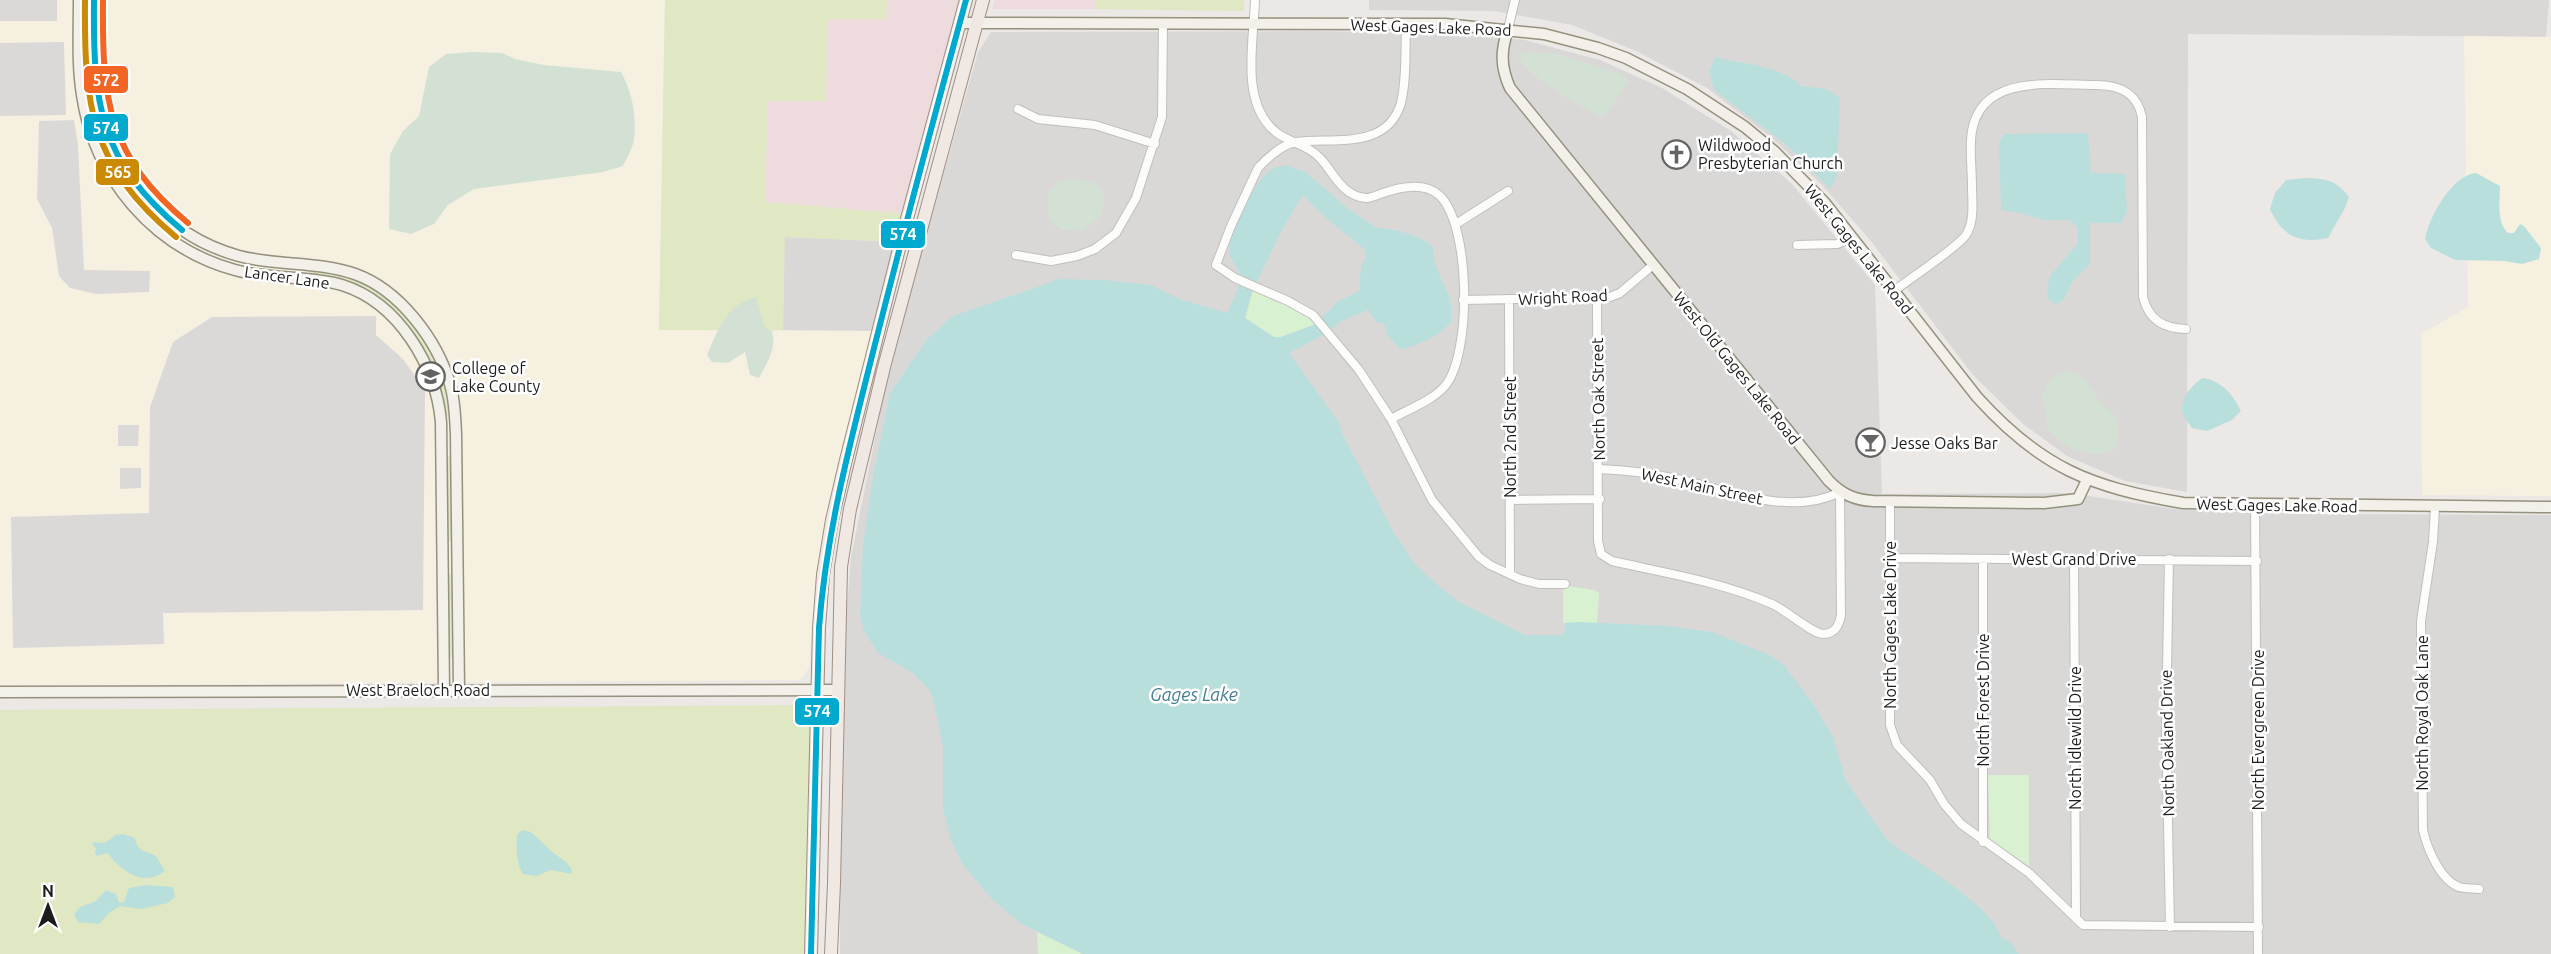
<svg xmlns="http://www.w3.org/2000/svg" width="2551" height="954" font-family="Ubuntu,sans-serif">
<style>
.residential{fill:#dad8d7}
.commercial{fill:#eddbdd}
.education{fill:#f5f0e0}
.grass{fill:#dfe7c3}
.wetland{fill:#d3e1d5}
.park{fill:#d8f1d0}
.parking{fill:#dbd9d8}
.water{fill:#b9dfdd;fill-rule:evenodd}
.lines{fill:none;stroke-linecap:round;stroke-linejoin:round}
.street-casing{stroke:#c0bfbd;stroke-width:10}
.secondary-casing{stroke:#95917e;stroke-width:13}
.primary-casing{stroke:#a08f82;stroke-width:14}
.street{stroke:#fcfcfb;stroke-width:8}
.secondary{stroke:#f3f0e9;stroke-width:10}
.primary{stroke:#f0e8e3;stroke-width:12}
.bus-1-casing{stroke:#fff;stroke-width:10}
.bus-2-casing{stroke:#fff;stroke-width:10}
.bus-3-casing{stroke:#fff;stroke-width:10}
.bus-1{stroke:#00a9ce;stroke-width:6}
.bus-2{stroke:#cb8a06;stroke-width:6}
.bus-3{stroke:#f26522;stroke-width:6}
.labels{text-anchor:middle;stroke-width:5;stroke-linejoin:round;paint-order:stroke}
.street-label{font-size:16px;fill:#1c1c1c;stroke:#fff}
.poi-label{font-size:16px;fill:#1c1c1c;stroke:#fff;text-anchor:start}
.water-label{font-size:18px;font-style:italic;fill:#427e92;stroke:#fff}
.line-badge{stroke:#fff;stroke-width:2}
.badge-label{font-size:16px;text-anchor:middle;font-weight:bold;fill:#fff}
</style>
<rect width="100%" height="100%" fill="#ebe8e5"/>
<path class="residential" d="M 1369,0 L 2549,0 L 2546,37 L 2188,34 L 2187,492 L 2125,481 L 2067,456 L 2023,424 L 1973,375 L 1870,240 L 1823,186 L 1772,138 L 1707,88 L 1636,51 L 1572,25 L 1495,11 L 1369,10 Z
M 1314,31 L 1443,33 L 1525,40 L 1600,60 L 1662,88 L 1731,131 L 1792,184 L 1875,285 L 1882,494 L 2068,493 L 2182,510 L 2317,514 L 2551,515 L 2551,954 L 840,954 L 841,680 L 851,557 L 891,359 L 978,52 L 991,32 Z
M 784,237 L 901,242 L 875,331 L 783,330 Z"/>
<path class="commercial" d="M 889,0 L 963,0 L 908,214 L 765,202 L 768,101 L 826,101 L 827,19 L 885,19 Z
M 995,0 L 1096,0 L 1096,9 L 992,9 Z"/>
<path class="education" d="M 0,0 L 665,0 L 659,330 L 875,331 L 816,570 L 809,668 L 800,680 L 0,686 Z
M 2464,36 L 2551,37 L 2551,496 L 2422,495 L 2421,334 L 2468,307 Z"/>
<path class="grass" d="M 665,0 L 889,0 L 885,19 L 827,19 L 826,101 L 768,101 L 765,202 L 908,214 L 901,242 L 785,237 L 783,330 L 659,330 Z
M 1096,0 L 1244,0 L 1244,11 L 1096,9 Z
M 90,51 L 100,126 L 115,162 L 110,165 C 92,127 85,93 84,52 Z
M 310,270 C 327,272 345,274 360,281 C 411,305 445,363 450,416 L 445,417 L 439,383 L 426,354 L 388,307 L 310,276 Z
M 446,456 L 451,456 L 452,541 L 447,541 Z
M 447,574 L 453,574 L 453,657 L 448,657 Z
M 814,705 L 810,954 L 0,954 L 0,710 Z"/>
<path class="wetland" d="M 472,52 L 502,53 L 515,59 L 544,65 L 621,72 C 632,92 637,116 634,139 C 633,148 627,157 623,166 L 603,172 L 474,189 L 448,205 L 434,224 L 411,234 L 389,229 L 390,154 L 403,131 L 419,116 L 429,67 L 446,54 Z
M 1531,52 L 1556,54 L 1621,74 L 1629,81 L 1603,118 C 1572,100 1537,85 1516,54 Z
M 1060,180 C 1071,180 1082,179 1093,183 C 1107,187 1106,209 1097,219 C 1093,223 1087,227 1082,231 L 1062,230 L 1049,220 L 1048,193 Z
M 756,297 L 765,328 L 772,331 C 777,348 767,363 759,378 L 750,375 L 745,352 L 728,363 L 712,362 L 707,355 C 719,328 726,305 756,297 Z
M 2066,371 C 2092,377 2089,389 2104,407 C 2106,409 2110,410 2112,412 C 2116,417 2118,428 2118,434 C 2118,471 2058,450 2048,427 C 2047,423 2047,417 2046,413 C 2045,408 2042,401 2043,395 C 2045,390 2048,384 2051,378 Z"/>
<path class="park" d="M 1254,288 L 1301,311 L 1316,324 L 1281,337 L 1274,337 L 1245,318 Z
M 1567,586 L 1594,590 L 1599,593 L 1597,624 L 1563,623 L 1563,589 Z
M 1988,775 L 2029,775 L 2029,866 L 1990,840 Z
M 1037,932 L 1083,954 L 1038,954 Z"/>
<path class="parking" d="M 0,0 L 57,0 L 57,21 L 0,21 Z
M 64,42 L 66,115 L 0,116 L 0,43 Z
M 74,120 L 78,145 L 84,270 L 150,271 L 149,292 L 96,294 L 70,288 L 59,276 L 52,228 L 37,199 L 39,121 Z
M 376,316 L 376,335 L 403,359 L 425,390 L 423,610 L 163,613 L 164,644 L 13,648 L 11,517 L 149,513 L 150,407 L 173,342 L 212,317 Z
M 118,425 L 139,425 L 138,446 L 118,446 Z
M 120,468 L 141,468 L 141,488 L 120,489 Z"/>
<path class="water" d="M 1715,57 C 1742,64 1782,66 1801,86 L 1826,89 L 1840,98 L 1837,176 L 1830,189 L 1789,147 L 1714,90 L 1709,71 Z
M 2088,133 L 2091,173 L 2125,174 L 2127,212 L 2121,223 L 2090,223 L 2090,264 L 2072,282 L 2064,299 L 2055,305 L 2047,297 L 2049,277 L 2078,243 L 2078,227 L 2069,220 L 2043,220 L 2020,213 L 2001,210 L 1999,142 L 2005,134 Z
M 1285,165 L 1306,172 L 1346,207 L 1377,228 C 1389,227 1422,236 1431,245 C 1435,250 1433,258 1435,263 C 1443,287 1454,296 1451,322 C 1437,338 1420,344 1400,350 L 1385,331 L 1387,329 L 1382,322 L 1379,324 L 1367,310 L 1340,322 L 1325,334 L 1289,353 L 1339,422 L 1341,431 L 1393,531 L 1415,564 L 1439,586 L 1459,602 L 1525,635 L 1564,635 L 1565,623 L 1580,622 L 1669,626 L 1712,632 L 1772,656 L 1784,665 L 1816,708 L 1833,737 L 1846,781 L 1886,838 L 1893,845 C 1919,863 1995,908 2001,937 L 2010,942 L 2019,954 L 1083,954 L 1020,923 L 991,898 L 962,864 L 951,840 L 943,810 L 943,747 L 933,698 L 929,690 L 913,673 L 878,653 L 865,633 L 860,616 L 863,544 L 873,477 L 890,393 L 927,339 L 953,316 L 1060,279 L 1105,280 L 1151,285 L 1182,300 L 1227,313 C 1231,303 1243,284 1239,273 C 1237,265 1230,261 1229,252 C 1229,233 1256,178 1272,169 C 1275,167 1281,166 1285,165 ZM 1303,195 L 1327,219 L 1357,243 L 1364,249 L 1366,258 L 1361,266 L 1359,291 L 1337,302 L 1316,324 L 1281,337 L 1274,337 L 1245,318 L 1251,294 L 1282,230 Z
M 2476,173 L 2500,186 C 2500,201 2496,222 2508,233 L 2514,233 L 2520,224 L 2524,226 L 2541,248 L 2539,259 L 2522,264 L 2504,261 L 2455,260 L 2431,248 L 2425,239 C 2429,217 2452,175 2476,173 Z
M 2307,178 C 2327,179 2336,180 2349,197 L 2345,208 L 2328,238 C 2299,244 2282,236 2270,209 L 2275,193 L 2286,180 Z
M 2203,378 C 2220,380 2234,395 2241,411 L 2232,420 L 2207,431 L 2192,428 C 2189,424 2185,419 2183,415 C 2178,401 2192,384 2203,378 Z
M 522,830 L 531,832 L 552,852 L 566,862 L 571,868 L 572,874 L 551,870 L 536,876 L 523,874 C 516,863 516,848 517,835 Z
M 123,834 L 135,838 C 137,853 146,850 156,856 L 165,871 C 148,884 131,877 117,864 C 112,860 112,856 107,853 L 97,856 L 95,853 L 96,848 L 92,844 L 94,842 C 105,844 107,842 115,835 Z
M 145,885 L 173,887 L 175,897 L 168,903 L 141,909 L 120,906 L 109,913 L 99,924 L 78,922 L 74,914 L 80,907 L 96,901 L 106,890 L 116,894 L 119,903 L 124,902 L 129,888 Z"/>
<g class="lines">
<defs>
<path id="street" d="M 1255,0 C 1254,41 1239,104 1277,133 C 1291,143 1308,145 1320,158 C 1334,173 1342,196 1366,198 C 1372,198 1377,195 1383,193 C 1400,187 1424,182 1439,195 C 1471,224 1472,354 1445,386 C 1432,401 1409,409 1391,419
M 1406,24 C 1405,49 1407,78 1401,103 C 1387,151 1332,137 1296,142 C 1283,144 1267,158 1258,168 L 1231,226 L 1216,265 L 1235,278 L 1288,301 L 1313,315 L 1359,370 L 1391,419 L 1432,500 L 1479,557 L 1490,565 L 1520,579 L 1539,584 L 1565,584
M 1508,29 L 1515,0
M 1018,109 L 1038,119 L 1095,125 L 1155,144
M 1456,224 L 1508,191
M 1797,245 L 1837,244 L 1852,238
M 1016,255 L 1051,261 L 1077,256 L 1095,249 L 1116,233 L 1136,198 L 1162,117 L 1163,23
M 1894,291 C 1909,279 1957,248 1966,235 C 1975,221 1972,201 1972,186 C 1972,168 1969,148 1972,131 C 1982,73 2054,85 2096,85 C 2119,85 2137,92 2142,117 L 2143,297 C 2149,321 2164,328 2186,329
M 1509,299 L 1510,574
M 1597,299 L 1598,541 L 1601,554 L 1612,561 C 1665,573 1722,582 1772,604 C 1786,610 1812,634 1824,634 C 1836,633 1839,625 1841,615 L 1840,492 C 1791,517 1727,490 1677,479 C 1651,473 1626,470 1599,469
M 1463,300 L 1610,297 L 1620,293 L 1653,265
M 1510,500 L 1600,499
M 1890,501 L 1890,725 L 1897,745 L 1930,780 L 1944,804 L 1961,824 L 2029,873 L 2083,925 L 2259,927
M 2255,505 L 2258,954
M 2435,507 L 2433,542 L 2421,621 L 2423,830 C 2427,848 2440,880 2459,887 C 2465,889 2473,888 2479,889
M 1890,558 L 2257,561
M 1983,559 L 1983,842
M 2074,559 L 2076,918
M 2169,559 L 2166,722 L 2170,927"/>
<path id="secondary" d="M 79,0 C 79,32 77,64 82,95 C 94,178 154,248 235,270 C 270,280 308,275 342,285 C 399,303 436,366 441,422 L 444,690
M 94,0 C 94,30 92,61 96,91 C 109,168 162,235 239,256 C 277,266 318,261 355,274 C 400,290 437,340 450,384 C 455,400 455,417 456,434 L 459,690
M 960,23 L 1445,24 L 1544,34 L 1598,48 L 1626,58 L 1687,89 L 1745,127 L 1774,151 L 1825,203 L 1977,397 C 2041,468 2090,487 2183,503 L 2551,507
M 1508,29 C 1501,50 1500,66 1510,88 L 1829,481 C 1842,494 1854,500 1873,501 L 2044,503 L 2078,499 L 2087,480
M 0,692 L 836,690"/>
<path id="primary" d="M 811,954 L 819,628 L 823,575 L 832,520 L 845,464 L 901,241 L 966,0
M 831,954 L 834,883 L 841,567 L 850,509 L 884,367 L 983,0"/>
</defs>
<use href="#street" class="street-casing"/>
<use href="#secondary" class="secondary-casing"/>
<use href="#primary" class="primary-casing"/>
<use href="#street" class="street"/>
<use href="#secondary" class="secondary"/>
<use href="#primary" class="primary"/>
<defs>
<path id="bus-1" d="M 94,0 C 93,103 98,160 182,230
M 811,954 L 819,628 C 826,533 850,444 873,352 C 903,234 934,117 966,0"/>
<path id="bus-2" d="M 85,0 C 84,106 90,165 176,237"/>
<path id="bus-3" d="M 103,0 C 102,99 107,156 188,223"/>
</defs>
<use href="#bus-1" class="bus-1-casing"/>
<use href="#bus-2" class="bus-2-casing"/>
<use href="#bus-3" class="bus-3-casing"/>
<use href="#bus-1" class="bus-1"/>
<use href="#bus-2" class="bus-2"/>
<use href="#bus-3" class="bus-3"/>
</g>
<defs>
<symbol id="church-ring" viewBox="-11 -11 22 22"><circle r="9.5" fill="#fff" stroke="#646362" stroke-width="1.5"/><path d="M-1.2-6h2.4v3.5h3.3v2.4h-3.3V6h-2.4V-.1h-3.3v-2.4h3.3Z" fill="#646362"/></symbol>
<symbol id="university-ring" viewBox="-11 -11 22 22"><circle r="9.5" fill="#fff" stroke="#646362" stroke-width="1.5"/><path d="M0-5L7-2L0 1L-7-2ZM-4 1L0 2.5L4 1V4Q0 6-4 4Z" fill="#646362"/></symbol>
<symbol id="bar-ring" viewBox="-11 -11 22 22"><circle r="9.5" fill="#fff" stroke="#646362" stroke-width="1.5"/><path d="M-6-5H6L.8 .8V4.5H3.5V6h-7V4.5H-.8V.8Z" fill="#646362"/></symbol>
</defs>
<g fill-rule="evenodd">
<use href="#church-ring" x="1660" y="138" width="33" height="33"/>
<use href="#university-ring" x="414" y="360" width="33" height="33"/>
<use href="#bar-ring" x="1854" y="426" width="33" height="33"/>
</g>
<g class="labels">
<g class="street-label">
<text transform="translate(1431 27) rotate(2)" y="6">West Gages Lake Road</text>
<text transform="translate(1859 249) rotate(51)" y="6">West Gages Lake Road</text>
<text transform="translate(287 277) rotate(8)" y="6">Lancer Lane</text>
<text transform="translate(1563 297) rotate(-3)" y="6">Wright Road</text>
<text transform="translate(1737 368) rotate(51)" y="6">West Old Gages Lake Road</text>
<text transform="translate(1598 399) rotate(-91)" y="6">North Oak Street</text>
<text transform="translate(1510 437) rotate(-90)" y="6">North 2nd Street</text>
<text transform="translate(1702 486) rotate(12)" y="6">West Main Street</text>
<text transform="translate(2277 505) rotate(1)" y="6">West Gages Lake Road</text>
<text x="2074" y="565">West Grand Drive</text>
<text transform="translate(1890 625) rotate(-90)" y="6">North Gages Lake Drive</text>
<text x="418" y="696">West Braeloch Road</text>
<text transform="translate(1983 700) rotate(-90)" y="6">North Forest Drive</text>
<text transform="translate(2422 713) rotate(-90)" y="6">North Royal Oak Lane</text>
<text transform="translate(2258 730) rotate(-90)" y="6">North Evergreen Drive</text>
<text transform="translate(2075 738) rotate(-90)" y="6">North Idlewild Drive</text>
<text transform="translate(2167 743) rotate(-91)" y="6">North Oakland Drive</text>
</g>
<g class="poi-label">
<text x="1698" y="151">Wildwood<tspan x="1698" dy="18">Presbyterian Church</tspan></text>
<text x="452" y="374">College of<tspan x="452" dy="18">Lake County</tspan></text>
<text x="1891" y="449">Jesse Oaks Bar</text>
</g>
<g class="water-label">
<text x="1194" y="701">Gages Lake</text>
</g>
</g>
<g class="line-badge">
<rect x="83" y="65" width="46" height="29" rx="6" fill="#f26522"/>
<rect x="83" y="113" width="46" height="29" rx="6" fill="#00a9ce"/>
<rect x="95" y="158" width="45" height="28" rx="6" fill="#cb8a06"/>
<rect x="880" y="220" width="46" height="29" rx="6" fill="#00a9ce"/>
<rect x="794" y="697" width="46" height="29" rx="6" fill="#00a9ce"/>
</g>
<g class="badge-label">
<text x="106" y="86">572</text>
<text x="106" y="134">574</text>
<text x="118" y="178">565</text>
<text x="903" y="240">574</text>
<text x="817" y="717">574</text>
</g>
<g transform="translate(48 906)" stroke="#ffffff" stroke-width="4.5" paint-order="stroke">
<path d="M0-4.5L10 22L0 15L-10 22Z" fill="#1c1c1c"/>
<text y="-9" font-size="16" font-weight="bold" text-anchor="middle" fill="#1c1c1c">N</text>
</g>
</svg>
